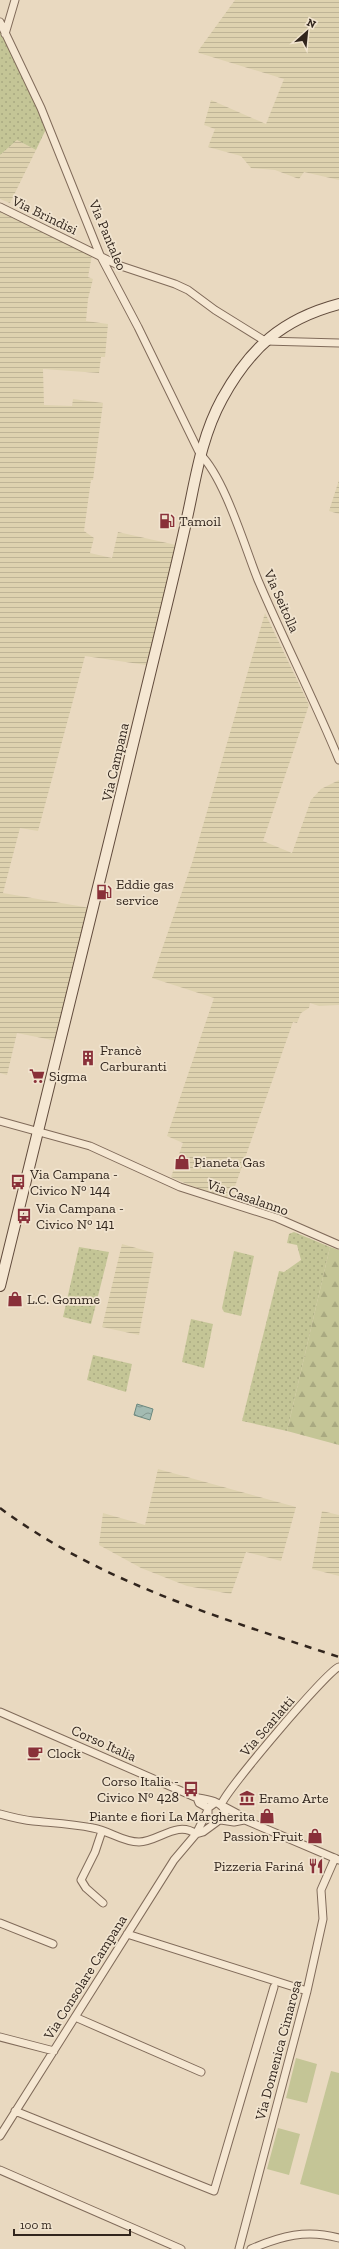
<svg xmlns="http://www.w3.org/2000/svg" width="339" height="2249" font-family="'Zilla Slab',serif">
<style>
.farmland{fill:url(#farmland-rules)}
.grass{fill:url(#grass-dots)}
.forest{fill:url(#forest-firs)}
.garden{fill:#c4c596}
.water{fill:url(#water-waves);stroke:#6b887e}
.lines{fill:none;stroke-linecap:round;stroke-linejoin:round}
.minor-casing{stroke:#806b5a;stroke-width:9}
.secondary-casing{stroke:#624c3d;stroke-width:12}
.minor{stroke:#f5e7d2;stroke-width:7}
.secondary{stroke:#f5e7d2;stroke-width:10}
.rail{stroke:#31251d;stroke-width:2.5;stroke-dasharray:7 7;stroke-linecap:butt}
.labels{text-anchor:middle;stroke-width:3.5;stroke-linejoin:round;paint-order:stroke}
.street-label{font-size:14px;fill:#31251d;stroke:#f1e4cf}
.poi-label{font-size:14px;fill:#31251d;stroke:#f1e4cf;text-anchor:start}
</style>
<defs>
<pattern id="farmland-rules" width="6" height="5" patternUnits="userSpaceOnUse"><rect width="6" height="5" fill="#ded2af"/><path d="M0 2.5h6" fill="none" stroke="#bfb496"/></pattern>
<pattern id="grass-dots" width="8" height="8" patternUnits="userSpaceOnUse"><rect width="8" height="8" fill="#c4c596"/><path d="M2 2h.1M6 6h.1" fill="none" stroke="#a9a981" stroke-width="1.8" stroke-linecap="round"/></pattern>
<pattern id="forest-firs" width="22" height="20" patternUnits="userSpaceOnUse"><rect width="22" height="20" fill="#c4c596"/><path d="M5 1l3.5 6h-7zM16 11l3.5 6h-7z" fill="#a9a981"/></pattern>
<pattern id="water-waves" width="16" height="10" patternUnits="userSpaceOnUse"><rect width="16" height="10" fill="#a3bbb2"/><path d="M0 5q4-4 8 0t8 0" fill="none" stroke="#859890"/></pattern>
</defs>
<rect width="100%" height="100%" fill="#e9d9c0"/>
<path class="farmland" d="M 235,0 L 339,0 L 339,180 L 304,172 L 299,179 L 275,170 L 251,168 L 241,156 L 208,147 L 215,129 L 204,125 L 211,100 L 266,124 L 284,79 L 199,53 L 198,51 Z
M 17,140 L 36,150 L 10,203 L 0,199 L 0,155 Z
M 0,212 L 92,255 L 88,277 L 93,279 L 88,299 L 86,321 L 108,324 L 105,357 L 101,357 L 99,373 L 43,369 L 44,405 L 72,406 L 73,399 L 103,403 L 93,480 L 91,480 L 84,531 L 94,538 L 90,553 L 112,558 L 118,532 L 176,545 L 150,656 L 148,656 L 146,665 L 85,656 L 38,831 L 20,828 L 3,893 L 90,908 L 57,1041 L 17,1033 L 7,1075 L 0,1073 Z
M 339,480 L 339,514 L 329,511 Z
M 265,613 L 309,705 L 263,841 L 292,853 L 311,800 L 321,789 L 339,780 L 339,1005 L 319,1006 L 310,1003 L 309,1008 L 301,1013 L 297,1023 L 293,1022 L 233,1192 L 225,1198 L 187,1184 L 171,1177 L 183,1143 L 167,1136 L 214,998 L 152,978 L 192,863 Z
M 122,1244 L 154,1253 L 139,1335 L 102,1327 Z
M 158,1469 L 296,1507 L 281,1561 L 246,1552 L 231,1594 L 187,1586 L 141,1568 L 99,1545 L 103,1513 L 145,1525 Z
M 322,1511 L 339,1515 L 339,1576 L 312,1569 Z"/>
<path class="grass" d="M 0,27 L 47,127 L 36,150 L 17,140 L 0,155 Z
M 294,1232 L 330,1247 L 287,1431 L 242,1421 L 279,1271 L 284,1272 L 301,1260 L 297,1245 L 287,1243 L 289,1234 Z
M 79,1247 L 109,1252 L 91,1324 L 63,1317 Z
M 234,1251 L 254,1256 L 241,1316 L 224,1312 L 222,1308 Z
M 191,1319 L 213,1324 L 204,1368 L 182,1362 Z
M 93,1355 L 132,1364 L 126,1392 L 87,1380 Z"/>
<path class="forest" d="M 330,1247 L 339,1250 L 339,1445 L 287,1431 Z"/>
<path class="garden" d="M 296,2058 L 317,2064 L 307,2103 L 286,2098 Z
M 331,2071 L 339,2073 L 339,2195 L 300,2184 Z
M 278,2128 L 300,2134 L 289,2175 L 267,2169 Z"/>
<path class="water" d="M 137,1404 L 153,1409 L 150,1420 L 134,1415 Z"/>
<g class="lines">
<defs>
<path id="minor" d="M 0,22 L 41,108 L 100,255 L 138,327 L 200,454 C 225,479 244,545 258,580 C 284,641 314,699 339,760
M 5,34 L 15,0
M 0,207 L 118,265 L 175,284 L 188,290 L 215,310 L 265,341 L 339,343
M 0,1121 L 90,1146 L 180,1187 L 277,1218 L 339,1245
M 0,1712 L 195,1797 C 205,1800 222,1800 225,1812 C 224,1819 220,1822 213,1821 L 208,1815 L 208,1808 L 215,1803
M 197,1798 L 199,1803 L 208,1808
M 221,1805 C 226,1790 328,1670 339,1667
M 223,1806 L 238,1814 L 245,1820 L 339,1860
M 0,1814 C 11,1817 22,1820 33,1821 C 53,1823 73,1824 93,1828 C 110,1831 122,1842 139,1842 C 158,1842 177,1820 196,1834
M 221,1820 L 234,1822 L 244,1820
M 102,1831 L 95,1852 L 81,1880 L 86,1888 L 103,1903
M 196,1834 L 203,1832 L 218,1821
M 0,1923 L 53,1944
M 127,1934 L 307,1991
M 75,2017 L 201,2072
M 0,2037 L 54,2051
M 15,2111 L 214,2191 L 274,1987
M 0,2136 L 174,1860 L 196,1834 L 207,1812
M 0,2170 L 181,2249
M 239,2249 L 307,1991 L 323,1919 L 321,1890 L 335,1858
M 251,2249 C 281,2236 306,2229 339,2238"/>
<path id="secondary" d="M 0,1286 C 49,1081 101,878 150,674 C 162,625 174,576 185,527 C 195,484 200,439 222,399 C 250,348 282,319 339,304"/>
</defs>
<use href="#minor" class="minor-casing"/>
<use href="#secondary" class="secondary-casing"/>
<use href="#minor" class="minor"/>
<use href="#secondary" class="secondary"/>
<path class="rail" d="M 0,1508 C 101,1583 221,1618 339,1657"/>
</g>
<defs>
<symbol id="fuel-bare" viewBox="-9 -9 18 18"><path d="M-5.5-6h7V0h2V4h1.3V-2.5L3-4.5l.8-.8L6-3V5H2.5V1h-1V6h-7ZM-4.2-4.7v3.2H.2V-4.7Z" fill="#893039" stroke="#f1e4cf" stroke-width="2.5" paint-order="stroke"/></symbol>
<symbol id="building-bare" viewBox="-9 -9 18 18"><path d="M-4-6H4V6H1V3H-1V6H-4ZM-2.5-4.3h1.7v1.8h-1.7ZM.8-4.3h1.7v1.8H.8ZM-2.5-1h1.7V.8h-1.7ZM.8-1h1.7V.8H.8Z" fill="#893039" stroke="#f1e4cf" stroke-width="2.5" paint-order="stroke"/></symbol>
<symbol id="supermarket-bare" viewBox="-9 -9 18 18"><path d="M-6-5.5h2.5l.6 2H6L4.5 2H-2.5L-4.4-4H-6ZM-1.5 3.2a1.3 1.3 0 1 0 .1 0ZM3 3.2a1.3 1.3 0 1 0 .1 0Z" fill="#893039" stroke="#f1e4cf" stroke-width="2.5" paint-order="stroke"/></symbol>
<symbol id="shop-bare" viewBox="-9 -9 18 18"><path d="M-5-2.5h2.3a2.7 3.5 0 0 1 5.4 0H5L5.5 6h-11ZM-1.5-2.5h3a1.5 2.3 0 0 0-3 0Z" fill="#893039" stroke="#f1e4cf" stroke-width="2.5" paint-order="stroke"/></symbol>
<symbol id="bus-bare" viewBox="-9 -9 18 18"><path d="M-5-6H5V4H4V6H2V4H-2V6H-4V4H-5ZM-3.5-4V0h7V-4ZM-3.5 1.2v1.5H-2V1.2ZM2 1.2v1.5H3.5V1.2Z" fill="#893039" stroke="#f1e4cf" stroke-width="2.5" paint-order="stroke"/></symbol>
<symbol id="cafe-bare" viewBox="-9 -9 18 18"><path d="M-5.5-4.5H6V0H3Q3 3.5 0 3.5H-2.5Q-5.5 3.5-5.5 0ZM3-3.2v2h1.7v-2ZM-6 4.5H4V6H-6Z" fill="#893039" stroke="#f1e4cf" stroke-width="2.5" paint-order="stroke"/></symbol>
<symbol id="museum-bare" viewBox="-9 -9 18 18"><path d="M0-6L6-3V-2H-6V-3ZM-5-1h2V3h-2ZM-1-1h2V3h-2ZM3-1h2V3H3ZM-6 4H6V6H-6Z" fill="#893039" stroke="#f1e4cf" stroke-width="2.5" paint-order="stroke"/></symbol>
<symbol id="restaurant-bare" viewBox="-9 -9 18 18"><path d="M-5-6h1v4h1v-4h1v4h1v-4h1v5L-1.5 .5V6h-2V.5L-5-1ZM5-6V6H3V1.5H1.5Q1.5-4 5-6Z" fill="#893039" stroke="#f1e4cf" stroke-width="2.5" paint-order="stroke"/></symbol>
</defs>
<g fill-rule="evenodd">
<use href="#fuel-bare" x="156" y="510" width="22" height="22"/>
<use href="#fuel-bare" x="93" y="881" width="22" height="22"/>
<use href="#building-bare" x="77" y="1047" width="22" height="22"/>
<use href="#supermarket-bare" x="26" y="1065" width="22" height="22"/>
<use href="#shop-bare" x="171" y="1151" width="22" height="22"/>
<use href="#bus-bare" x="7" y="1171" width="22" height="22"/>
<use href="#bus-bare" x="13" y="1205" width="22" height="22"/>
<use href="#shop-bare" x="4" y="1288" width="22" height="22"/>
<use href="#cafe-bare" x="24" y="1742" width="22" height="22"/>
<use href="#bus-bare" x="180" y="1778" width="22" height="22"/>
<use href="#museum-bare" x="236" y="1787" width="22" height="22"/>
<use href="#shop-bare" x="256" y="1805" width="22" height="22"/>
<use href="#shop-bare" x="304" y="1825" width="22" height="22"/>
<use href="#restaurant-bare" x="305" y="1855" width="22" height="22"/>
</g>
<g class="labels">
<g class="street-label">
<text transform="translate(45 215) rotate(26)" y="5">Via Brindisi</text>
<text transform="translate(108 235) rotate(67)" y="5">Via Pantaleo</text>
<text transform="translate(282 601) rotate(66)" y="5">Via Seitolla</text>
<text transform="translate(115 762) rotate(-77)" y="5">Via Campana</text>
<text transform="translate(248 1197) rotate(19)" y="5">Via Casalanno</text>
<text transform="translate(267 1726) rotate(-49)" y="5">Via Scarlatti</text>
<text transform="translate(104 1743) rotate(24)" y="5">Corso Italia</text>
<text transform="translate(85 1977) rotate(-58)" y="5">Via Consolare Campana</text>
<text transform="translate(278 2050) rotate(-75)" y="5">Via Domenica Cimarosa</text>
</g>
<g class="poi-label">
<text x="179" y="526">Tamoil</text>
<text x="116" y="889">Eddie gas<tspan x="116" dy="16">service</tspan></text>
<text x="100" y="1055">Francè<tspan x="100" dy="16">Carburanti</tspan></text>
<text x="49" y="1081">Sigma</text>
<text x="194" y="1167">Pianeta Gas</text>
<text x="30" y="1179">Via Campana -<tspan x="30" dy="16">Civico N° 144</tspan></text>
<text x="36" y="1213">Via Campana -<tspan x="36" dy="16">Civico N° 141</tspan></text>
<text x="27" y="1304">L.C. Gomme</text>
<text x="47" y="1758">Clock</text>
<text x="179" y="1786" text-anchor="end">Corso Italia -<tspan x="179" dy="16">Civico N° 428</tspan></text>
<text x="259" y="1803">Eramo Arte</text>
<text x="255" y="1821" text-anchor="end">Piante e fiori La Margherita</text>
<text x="303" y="1841" text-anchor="end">Passion Fruit</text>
<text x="304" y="1871" text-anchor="end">Pizzeria Fariná</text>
</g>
</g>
<g transform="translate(307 32) rotate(27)" stroke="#f1e4cf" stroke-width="3" paint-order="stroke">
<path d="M0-3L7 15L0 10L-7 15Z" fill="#31251d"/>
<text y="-6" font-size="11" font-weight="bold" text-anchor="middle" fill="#31251d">N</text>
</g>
<path d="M14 2229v6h116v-6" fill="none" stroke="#31251d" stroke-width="2"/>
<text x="20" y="2229" font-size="12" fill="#31251d" stroke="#f1e4cf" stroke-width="3" paint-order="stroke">100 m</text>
</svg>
